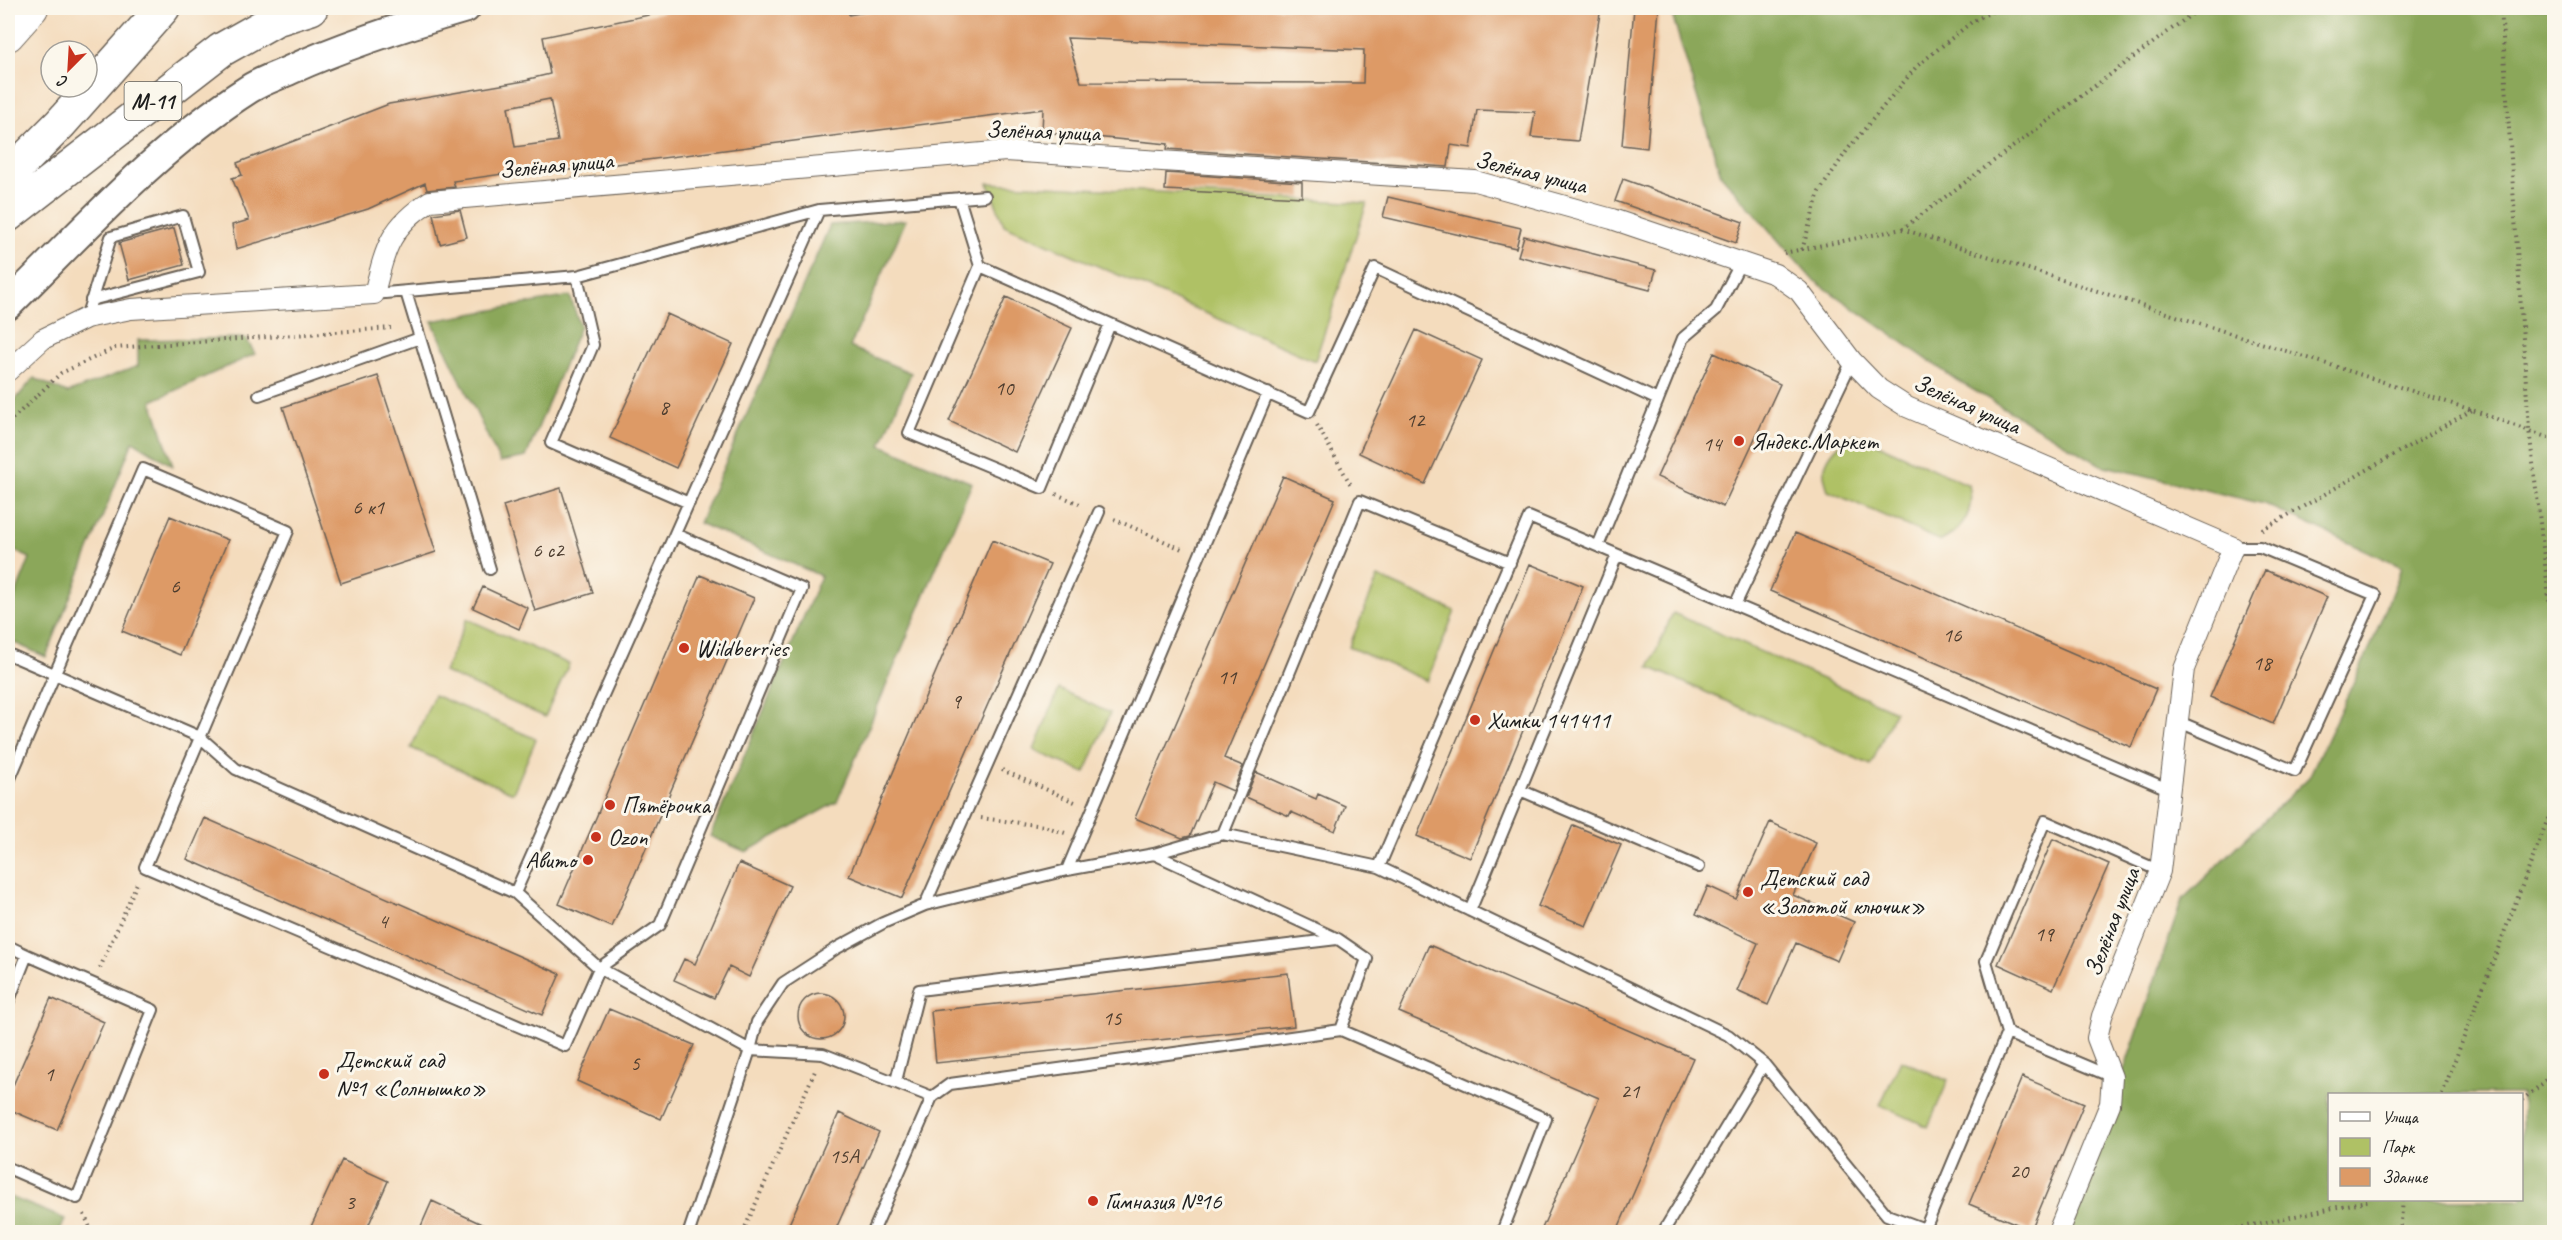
<svg xmlns="http://www.w3.org/2000/svg" width="2562" height="1240" font-family="Caveat,sans-serif">
<style>
.green{fill:#afc165;stroke:#666e40;stroke-width:1.5}
.forest{fill:#8ba75a;stroke:#54623b;stroke-width:1.5;fill-rule:evenodd}
.building{fill:#dd9a66;fill-rule:evenodd}
.lines{fill:none;stroke-linecap:round;stroke-linejoin:round}
.lane-casing{stroke:#685f54;stroke-width:14}
.street-casing{stroke:#685f54;stroke-width:22}
.secondary-casing{stroke:#685f54;stroke-width:32}
.primary-casing{stroke:#685f54;stroke-width:34}
.highway-casing{stroke:#685f54;stroke-width:36}
.path{stroke:#685f54;stroke-width:4;stroke-dasharray:1.5 4.5;stroke-linecap:butt}
.lane{stroke:#fff;stroke-width:10}
.street{stroke:#fff;stroke-width:20}
.secondary{stroke:#fff;stroke-width:28}
.primary{stroke:#fff;stroke-width:32}
.highway{stroke:#fff;stroke-width:33}
.poi-dot{fill:#c8321e;stroke:#fbf7ec;stroke-width:2}
.labels{text-anchor:middle;stroke-width:6;stroke-linejoin:round;paint-order:stroke}
.number-label{font-size:21px;fill:#4c3c2e}
.shield{fill:#fbf7ec;stroke:#5f5e5a;stroke-width:1.5}
.shield-label{font-size:22px;font-weight:bold;fill:#1c1c1c}
.street-label{font-size:24px;fill:#1c1c1c;stroke:#fbf7ec}
.poi-label{font-size:24px;fill:#1c1c1c;stroke:#fbf7ec;text-anchor:start}
</style>
<rect width="100%" height="100%" fill="#fbf7ec"/>
<filter id="ink" filterUnits="userSpaceOnUse"><feTurbulence type="fractalNoise" baseFrequency=".0167" numOctaves="2"/><feDisplacementMap in="SourceGraphic" scale="12" xChannelSelector="R" yChannelSelector="G"/><feConvolveMatrix kernelMatrix="1 2 1 2 8 2 1 2 1" color-interpolation-filters="sRGB"/></filter>
<filter id="wash" filterUnits="userSpaceOnUse"><feTurbulence type="fractalNoise" baseFrequency=".008" numOctaves="4" result="noise"/><feDisplacementMap in="SourceGraphic" scale="24" xChannelSelector="R" yChannelSelector="G"/><feGaussianBlur stdDeviation="1.35" result="paint"/><feColorMatrix in="noise" values="0 0 0 0 0 0 0 0 0 0 0 0 0 0 0 0 0 1.4 0 .05"/><feComposite in="paint" operator="in"/></filter>
<g filter="url(#wash)">
<rect width="100%" height="100%" fill="#f4dcbd"/>
<path class="green" d="M 988,183 L 1367,203 L 1315,361 L 1004,225 Z
M 1855,434 L 1969,485 C 1975,511 1964,529 1941,541 L 1828,491 C 1827,485 1823,478 1824,471 C 1826,455 1841,441 1855,434 Z
M 1378,577 L 1455,611 L 1427,681 L 1349,647 Z
M 1673,613 L 1895,711 L 1871,765 L 1649,667 Z
M 467,619 L 569,664 L 545,717 L 444,672 Z
M 1059,689 L 1110,713 L 1085,773 L 1034,750 Z
M 434,695 L 536,739 L 513,793 L 411,748 Z
M 1901,1060 L 1948,1081 L 1928,1127 L 1880,1105 Z"/>
<path class="forest" d="M 1670,8 L 2554,8 L 2554,1232 L 2069,1232 L 2182,900 L 2309,777 L 2371,645 L 2402,567 L 2264,504 L 2101,465 L 1958,381 L 1812,279 L 1721,175 ZM 2330,1094 L 2522,1094 L 2522,1200 L 2330,1200 Z
M 906,220 L 850,347 L 911,373 L 881,445 L 972,483 L 837,802 L 746,852 L 710,836 L 821,576 L 699,523 L 830,225 Z
M 570,296 L 580,326 L 526,457 L 500,462 L 432,321 Z
M 246,338 L 255,354 L 152,401 L 173,466 L 133,441 L 46,657 L 8,640 L 8,614 L 30,558 L 8,548 L 8,408 L 34,378 L 67,393 L 138,366 L 138,340 Z
M 8,1196 L 65,1219 L 59,1232 L 8,1232 Z"/>
<g id="blocks">
<path class="building" d="M 682,8 L 848,8 L 849,15 L 889,8 L 1601,8 L 1578,141 L 1531,137 L 1535,112 L 1477,110 L 1471,148 L 1451,145 L 1448,167 L 1167,149 L 1168,144 L 1042,132 L 1043,109 L 554,172 L 553,167 L 453,181 L 455,187 L 427,190 L 425,183 L 368,209 L 236,249 L 232,225 L 249,220 L 232,178 L 242,175 L 237,163 L 389,104 L 530,80 L 529,79 L 550,74 L 543,37 ZM 1067,38 L 1364,50 L 1363,83 L 1081,82 ZM 550,99 L 558,141 L 515,147 L 508,107 Z
M 1634,8 L 1659,8 L 1647,148 L 1622,145 Z
M 1166,173 L 1302,182 L 1302,197 L 1165,190 Z
M 1623,179 L 1743,222 L 1736,243 L 1615,201 Z
M 1388,197 L 1521,228 L 1516,248 L 1383,217 Z
M 460,210 L 467,237 L 440,244 L 433,214 Z
M 174,228 L 184,265 L 129,280 L 119,243 Z
M 1524,236 L 1656,270 L 1650,290 L 1518,256 Z
M 1006,297 L 1072,328 L 1015,452 L 949,421 Z
M 667,314 L 733,344 L 676,468 L 610,438 Z
M 1416,330 L 1482,360 L 1425,484 L 1359,453 Z
M 1714,353 L 1780,384 L 1723,507 L 1657,477 Z
M 378,376 L 436,552 L 341,583 L 283,407 Z
M 1283,476 L 1335,499 L 1224,758 L 1243,766 L 1233,791 L 1213,782 L 1190,836 L 1182,838 L 1135,818 Z
M 561,488 L 593,593 L 535,611 L 503,506 Z
M 170,516 L 228,540 L 180,655 L 122,631 Z
M 1795,533 L 2156,689 L 2131,747 L 1770,591 Z
M 992,540 L 1050,564 L 902,898 L 849,876 Z
M 1530,564 L 1583,586 L 1470,858 L 1417,836 Z
M 2265,570 L 2327,597 L 2273,724 L 2210,697 Z
M 700,575 L 754,598 L 612,927 L 559,904 Z
M 483,587 L 528,608 L 519,629 L 473,608 Z
M 1256,772 L 1316,799 L 1318,794 L 1345,806 L 1335,831 L 1291,812 L 1289,816 L 1246,797 Z
M 205,818 L 560,974 L 542,1015 L 187,859 Z
M 1770,822 L 1816,843 L 1793,895 L 1854,922 L 1837,961 L 1796,943 L 1768,1005 L 1737,991 L 1758,943 L 1696,914 L 1708,886 L 1736,899 Z
M 1573,825 L 1621,845 L 1586,926 L 1538,906 Z
M 2053,839 L 2109,864 L 2053,989 L 1998,964 Z
M 739,863 L 790,886 L 749,977 L 729,967 L 714,998 L 674,980 L 684,959 L 695,964 Z
M 1429,945 L 1693,1058 L 1616,1233 L 1540,1233 L 1599,1098 L 1399,1012 Z
M 1288,973 L 1294,1026 L 936,1063 L 931,1011 Z
M798 1016a23 23 0 1 1 46 0a23 23 0 1 1-46 0Z
M 51,998 L 104,1022 L 57,1130 L 8,1109 L 8,1097 Z
M 609,1009 L 694,1045 L 661,1119 L 577,1081 Z
M 2022,1077 L 2084,1103 L 2031,1230 L 1969,1204 Z
M 839,1113 L 879,1132 L 834,1233 L 785,1233 Z
M 342,1160 L 388,1181 L 365,1233 L 308,1233 Z
M 432,1201 L 501,1233 L 418,1233 Z"/>
</g>
</g>
<g filter="url(#ink)">
<use href="#blocks" fill-opacity="0" stroke="#685f54" stroke-width="1.5"/>
<g class="lines">
<defs>
<path id="lane" d="M 959,198 L 980,266 L 909,433 L 1042,488 L 1110,324
M 980,266 L 1309,412 L 1375,268 L 1658,400 L 1683,338 L 1716,310 L 1741,262
M 577,276 L 593,345 L 551,443 L 689,503
M 374,294 L 577,276 L 819,210 L 985,196
M 86,318 L 111,237 L 183,216 L 199,272 L 91,300
M 420,338 L 490,569
M 259,395 L 420,338 L 406,292
M 1598,546 L 1658,400
M 1735,605 L 1852,361
M 8,654 L 200,737 L 236,769 L 515,893 L 599,968 L 750,1050 L 757,1022 L 783,983 L 837,948 L 883,923 L 925,905 L 1067,870 L 1154,854 L 1223,834 L 1379,867 L 1728,1035 L 1764,1064 L 1887,1215 L 1933,1232
M 2177,721 L 2295,771 L 2375,595 L 2260,547 L 2233,547
M 8,783 L 143,469 L 288,531 L 145,867 L 565,1046 L 599,968 L 660,925 L 802,589 L 675,534
M 1520,790 L 1699,867
M 1223,834 L 1360,501 L 1510,563
M 1154,854 L 1338,939 L 1367,959 L 1341,1030 L 1546,1119 L 1502,1232
M 1379,867 L 1529,517 L 2168,789
M 1067,870 L 1268,393
M 515,893 L 819,210
M 925,905 L 1099,512
M 1470,911 L 1617,555
M 8,946 L 27,955
M 8,1003 L 27,955 L 153,1010 L 77,1198 L 8,1168
M 2007,1033 L 1986,961 L 2045,821 L 2160,871
M 896,1081 L 919,990 L 1337,939
M 1925,1229 L 2007,1033 L 2112,1077
M 689,1232 L 750,1050 L 823,1054 L 932,1097
M 873,1232 L 932,1097 L 950,1084 L 1341,1030
M 1663,1232 L 1764,1064"/>
<path id="street" d="M 8,371 L 43,339 L 86,318 L 131,309 L 374,294 C 385,250 389,227 430,201 L 1006,151 L 1475,181 L 1612,219 L 1775,274 L 1799,291 L 1852,361 L 1879,389 L 1907,407 L 2233,547 L 2184,669 L 2160,871 L 2102,1016 L 2097,1038 L 2112,1077 L 2110,1104 L 2058,1232"/>
<path id="secondary" d="M 8,305 C 84,230 158,147 249,89 C 261,81 277,76 290,70 C 347,44 407,25 466,8"/>
<path id="primary" d="M 8,35 L 32,8"/>
<path id="highway" d="M 8,176 L 60,124 L 163,8
M 8,215 L 221,50 L 276,19 L 311,8"/>
</defs>
<use href="#lane" class="lane-casing"/>
<use href="#street" class="street-casing"/>
<use href="#secondary" class="secondary-casing"/>
<use href="#primary" class="primary-casing"/>
<use href="#highway" class="highway-casing"/>
<path class="path" d="M 2501,8 L 2529,429 L 2554,641
M 1902,229 L 2472,410 L 2554,440
M 1802,250 L 1819,192 L 1848,149 L 1917,66 L 1973,21 L 1999,8
M 1784,253 L 1902,229 L 2200,8
M 8,423 L 61,373 L 115,348 L 391,328
M 1317,425 L 1352,487
M 1056,494 L 1082,505
M 1114,519 L 1184,550
M 2262,530 L 2472,410
M 1002,770 L 1077,803
M 981,818 L 1044,826 L 1065,833
M 100,968 L 138,881
M 2442,1094 L 2554,803
M 2522,1100 L 2554,1074
M 84,1214 L 92,1232
M 743,1232 L 815,1071
M 2219,1232 L 2371,1200
M 2400,1232 L 2403,1200"/>
<use href="#lane" class="lane"/>
<use href="#street" class="street"/>
<use href="#secondary" class="secondary"/>
<use href="#primary" class="primary"/>
<use href="#highway" class="highway"/>
</g>
</g>
<g class="poi-dot">
<circle cx="1739" cy="441" r="6"/>
<circle cx="684" cy="648" r="6"/>
<circle cx="1475" cy="720" r="6"/>
<circle cx="610" cy="805" r="6"/>
<circle cx="596" cy="837" r="6"/>
<circle cx="588" cy="860" r="6"/>
<circle cx="1748" cy="892" r="6"/>
<circle cx="324" cy="1074" r="6"/>
<circle cx="1093" cy="1201" r="6"/>
</g>
<g class="labels">
<g class="number-label">
<text x="1004" y="395">10</text>
<text x="664" y="414">8</text>
<text x="1415" y="427">12</text>
<text x="1712" y="451">14</text>
<text x="368" y="514">6 к1</text>
<text x="548" y="557">6 с2</text>
<text x="175" y="593">6</text>
<text x="1952" y="642">16</text>
<text x="2262" y="670">18</text>
<text x="1227" y="684">11</text>
<text x="956" y="708">9</text>
<text x="383" y="928">4</text>
<text x="2044" y="941">19</text>
<text x="1112" y="1025">15</text>
<text x="635" y="1070">5</text>
<text x="49" y="1081">1</text>
<text x="1630" y="1098">21</text>
<text x="844" y="1163">15А</text>
<text x="2019" y="1178">20</text>
<text x="350" y="1209">3</text>
</g>
<rect class="shield" x="124.5" y="82" width="57" height="38" rx="4.5"/>
<g class="shield-label">
<text x="153" y="109">М-11</text>
</g>
<g class="street-label">
<text transform="translate(1043 131) rotate(2)" y="8">Зелёная улица</text>
<text transform="translate(556 165) rotate(-5)" y="8">Зелёная улица</text>
<text transform="translate(1531 172) rotate(14)" y="8">Зелёная улица</text>
<text transform="translate(1967 404) rotate(24)" y="8">Зелёная улица</text>
<text transform="translate(2112 922) rotate(-69)" y="8">Зелёная улица</text>
</g>
<g class="poi-label">
<text x="1751" y="449">Яндекс.Маркет</text>
<text x="696" y="656">Wildberries</text>
<text x="1487" y="728">Химки 141411</text>
<text x="622" y="813">Пятёрочка</text>
<text x="608" y="845">Ozon</text>
<text x="576" y="868" text-anchor="end">Авито</text>
<text x="1760" y="886">Детский сад<tspan x="1760" dy="28">«Золотой ключик»</tspan></text>
<text x="336" y="1068">Детский сад<tspan x="336" dy="28">№1 «Солнышко»</tspan></text>
<text x="1105" y="1209">Гимназия №16</text>
</g>
</g>
<rect width="2562" height="1240" fill="none" stroke="#fbf7ec" stroke-width="30"/>
<rect x="2328" y="1093" width="195" height="108" fill="#fbf7ec" stroke="#a29f99" stroke-width="1.5"/>
<rect x="2340" y="1112" width="30" height="9" fill="#ffffff" stroke="#a29f99" stroke-width="1.5"/>
<text x="2382" y="1123" font-size="18" fill="#1c1c1c">Улица</text>
<rect x="2340" y="1138" width="30" height="18" fill="#afc165" stroke="#a29f99" stroke-width="1.5"/>
<text x="2382" y="1153" font-size="18" fill="#1c1c1c">Парк</text>
<rect x="2340" y="1168" width="30" height="18" fill="#dd9a66" stroke="#a29f99" stroke-width="1.5"/>
<text x="2382" y="1183" font-size="18" fill="#1c1c1c">Здание</text>
<g transform="translate(69 69) rotate(204)"><circle r="28" fill="#fbf7ec" stroke="#a29f99" stroke-width="1.5"/>
<path d="M0-4.5L10 22L0 15L-10 22Z" fill="#c8321e"/>
<text y="-9" font-size="16" font-weight="bold" text-anchor="middle" fill="#1c1c1c">С</text>
</g>
</svg>
